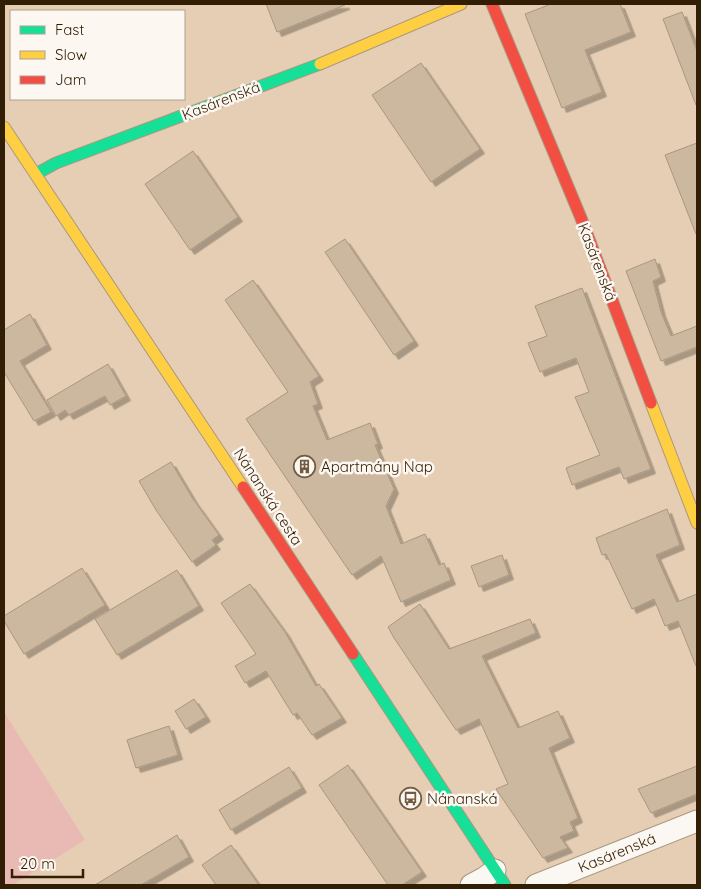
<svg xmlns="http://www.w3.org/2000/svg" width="701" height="889" font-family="Quicksand,sans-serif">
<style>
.green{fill:#e9bab3}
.building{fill:#ccb89f;stroke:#aa967e;filter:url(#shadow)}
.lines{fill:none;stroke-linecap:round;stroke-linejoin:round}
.street-casing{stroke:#ab977f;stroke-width:23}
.fast-casing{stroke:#ab977f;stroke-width:13}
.slow-casing{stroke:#ab977f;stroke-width:13}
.jam-casing{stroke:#ab977f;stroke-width:13}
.street{stroke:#fbf8f4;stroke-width:21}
.fast{stroke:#16e098;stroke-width:11}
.slow{stroke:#ffcf43;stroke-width:11}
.jam{stroke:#f24e42;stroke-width:11}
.labels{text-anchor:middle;stroke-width:5;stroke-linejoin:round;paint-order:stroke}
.street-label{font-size:15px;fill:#321e04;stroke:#fdf7f1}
.poi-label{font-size:15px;fill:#321e04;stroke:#fdf7f1;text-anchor:start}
</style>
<defs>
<filter id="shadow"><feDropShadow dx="4.5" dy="4.5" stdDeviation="0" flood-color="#0004"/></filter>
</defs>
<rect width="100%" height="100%" fill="#e5ceb3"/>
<path class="green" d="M 4,712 L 85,840 L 13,885 L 4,885 Z"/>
<path class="building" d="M 266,4 L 345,4 L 345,5 L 277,32 Z
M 551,4 L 620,4 L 631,32 L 585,50 L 602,92 L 562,108 L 525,14 Z
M 682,12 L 697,51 L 697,104 L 696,105 L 663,19 Z
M 421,63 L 480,149 L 431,182 L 372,95 Z
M 697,143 L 697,234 L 696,234 L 665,155 Z
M 193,151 L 238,217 L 190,250 L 145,184 Z
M 345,239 L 414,341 L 394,355 L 325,252 Z
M 655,259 L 661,277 L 653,281 L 661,312 L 671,336 L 697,326 L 697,347 L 661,361 L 626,271 Z
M 253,280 L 319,376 L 310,382 L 318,404 L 313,406 L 327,440 L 370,423 L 378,444 L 375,445 L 394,489 L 386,506 L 401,544 L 425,534 L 439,565 L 444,563 L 451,580 L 401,602 L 381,556 L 352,575 L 246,419 L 288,392 L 225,300 Z
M 582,288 L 651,469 L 624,479 L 619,467 L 572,485 L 566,468 L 600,455 L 575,397 L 589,392 L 576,358 L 540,372 L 528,343 L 547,336 L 535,306 Z
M 30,314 L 47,345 L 20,361 L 51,412 L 34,421 L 4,372 L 4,330 Z
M 108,364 L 126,396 L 110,405 L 105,396 L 69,415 L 65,410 L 56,416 L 47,400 Z
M 171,462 L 193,499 L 219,535 L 212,540 L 216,545 L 192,562 L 156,510 L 139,481 Z
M 667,509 L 680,545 L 656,555 L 677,602 L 697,594 L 697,666 L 696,666 L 678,621 L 665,626 L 654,599 L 632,609 L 606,554 L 602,555 L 596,538 Z
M 502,555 L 509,575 L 479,587 L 471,566 Z
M 82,568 L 105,605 L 24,654 L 4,621 L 4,616 Z
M 177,570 L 199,606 L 117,655 L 95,619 Z
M 250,584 L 285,632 L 316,686 L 319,684 L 342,718 L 312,735 L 297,713 L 293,715 L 266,671 L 245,683 L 235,666 L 256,654 L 221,603 Z
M 420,604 L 449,649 L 530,619 L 536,633 L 482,656 L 518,728 L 558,711 L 570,738 L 549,748 L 578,818 L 570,822 L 574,831 L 560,837 L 568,848 L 543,858 L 496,789 L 508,784 L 479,719 L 456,730 L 394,638 L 388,627 Z
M 194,699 L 206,717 L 186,729 L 175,711 Z
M 169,726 L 178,755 L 136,768 L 127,740 Z
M 348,765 L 422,872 L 402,885 L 388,885 L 319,785 Z
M 697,766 L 697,794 L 651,813 L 638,789 Z
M 289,767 L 302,788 L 231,830 L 219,810 Z
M 177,835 L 189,857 L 141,885 L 95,885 Z
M 231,845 L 259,885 L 216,885 L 202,865 Z"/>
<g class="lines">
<defs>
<path id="street" d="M 471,885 L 484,878 L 495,870
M 536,885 L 697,821"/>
<path id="fast" d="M 36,174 L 56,163 L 320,64
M 353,654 L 505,885"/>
<path id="slow" d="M 320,64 L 461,4
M 4,127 L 243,487
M 651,403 L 697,523"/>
<path id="jam" d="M 492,4 L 581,218 L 651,403
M 243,487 L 353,654"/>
</defs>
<use href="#street" class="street-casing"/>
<use href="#fast" class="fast-casing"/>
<use href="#slow" class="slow-casing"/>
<use href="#jam" class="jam-casing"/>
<use href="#street" class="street"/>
<use href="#fast" class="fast"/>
<use href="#slow" class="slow"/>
<use href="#jam" class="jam"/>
</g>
<defs>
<symbol id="building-ring" viewBox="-11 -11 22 22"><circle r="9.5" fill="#fdf7f1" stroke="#715c41" stroke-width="1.5"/><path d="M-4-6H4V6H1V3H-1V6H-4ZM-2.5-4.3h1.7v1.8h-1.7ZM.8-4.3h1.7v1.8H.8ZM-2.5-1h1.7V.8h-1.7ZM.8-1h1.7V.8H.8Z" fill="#715c41"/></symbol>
<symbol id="bus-ring" viewBox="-11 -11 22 22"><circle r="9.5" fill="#fdf7f1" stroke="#715c41" stroke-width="1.5"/><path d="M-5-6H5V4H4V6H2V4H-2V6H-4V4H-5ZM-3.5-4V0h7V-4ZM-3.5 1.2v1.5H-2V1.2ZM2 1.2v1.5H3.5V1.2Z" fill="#715c41"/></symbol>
</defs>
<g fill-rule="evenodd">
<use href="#building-ring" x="292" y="454" width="25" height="25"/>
<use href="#bus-ring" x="398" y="786" width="25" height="25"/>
</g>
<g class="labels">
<g class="street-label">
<text transform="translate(221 101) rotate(-21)" y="5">Kasárenská</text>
<text transform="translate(597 262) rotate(69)" y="5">Kasárenská</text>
<text transform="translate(268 497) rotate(57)" y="5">Nánanská cesta</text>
<text transform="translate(617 853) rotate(-22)" y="5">Kasárenská</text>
</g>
<g class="poi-label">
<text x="321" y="472">Apartmány Nap</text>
<text x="427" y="804">Nánanská</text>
</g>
</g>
<rect width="701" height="889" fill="none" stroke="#321e04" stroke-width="10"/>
<rect x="10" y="10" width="175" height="90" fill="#fdf7f1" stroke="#aca092"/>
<rect x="20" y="26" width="25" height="8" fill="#16e098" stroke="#aca092"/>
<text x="55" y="35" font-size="15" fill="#321e04">Fast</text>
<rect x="20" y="51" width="25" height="8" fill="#ffcf43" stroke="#aca092"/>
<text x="55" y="60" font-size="15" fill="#321e04">Slow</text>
<rect x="20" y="76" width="25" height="8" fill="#f24e42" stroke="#aca092"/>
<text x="55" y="85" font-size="15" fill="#321e04">Jam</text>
<path d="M12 869v8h71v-8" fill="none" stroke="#321e04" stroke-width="2.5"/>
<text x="20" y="869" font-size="15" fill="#321e04" stroke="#fdf7f1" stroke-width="4" paint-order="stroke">20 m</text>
</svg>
